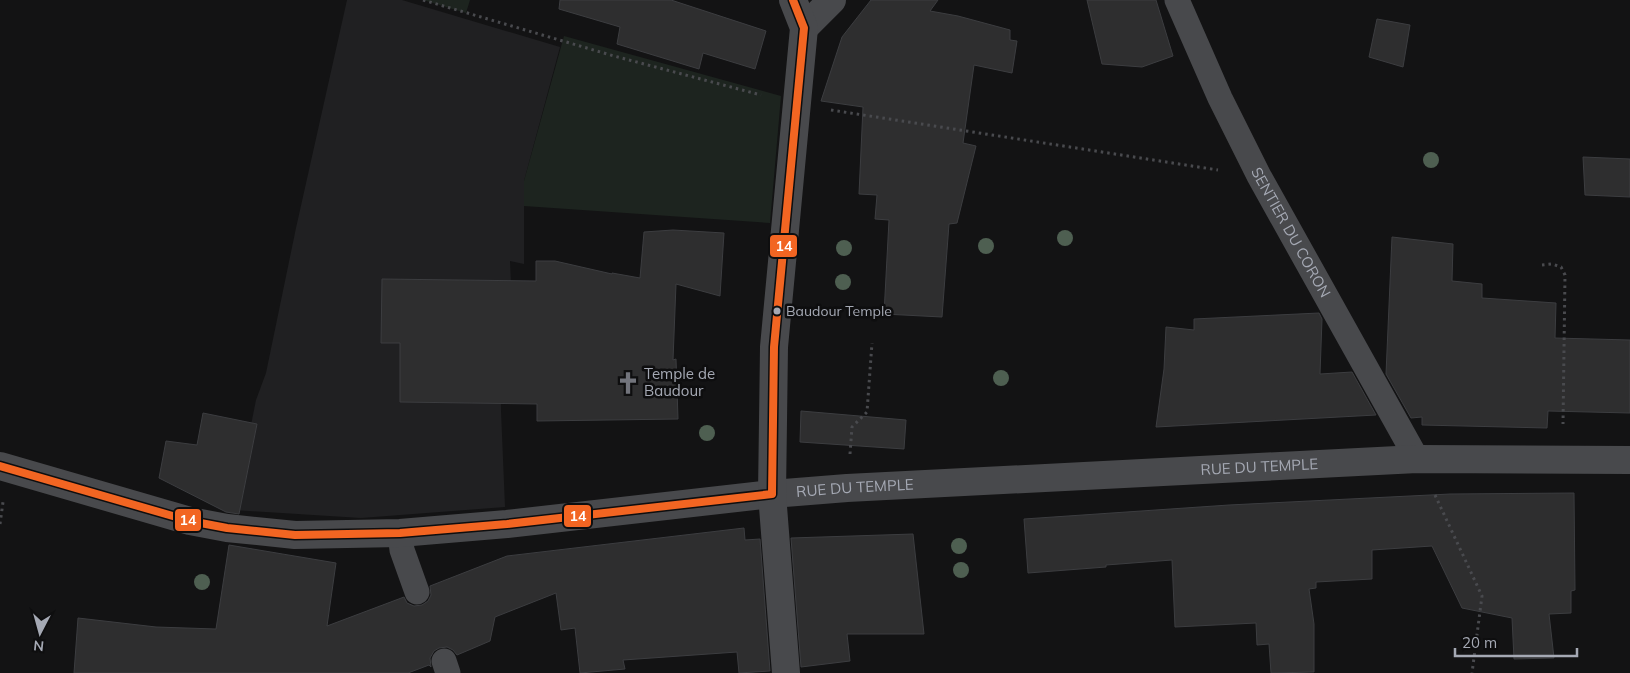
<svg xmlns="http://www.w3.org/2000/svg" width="1630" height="673" font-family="Mulish,sans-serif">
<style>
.built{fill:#202022}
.green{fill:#1d241f}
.building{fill:#2e2e2f;stroke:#3c3d40}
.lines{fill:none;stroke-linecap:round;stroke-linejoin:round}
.path{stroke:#494a4e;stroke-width:3;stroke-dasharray:2.5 4;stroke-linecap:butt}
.service{stroke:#48494c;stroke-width:25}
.minor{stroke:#48494c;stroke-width:28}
.bus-1-casing{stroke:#0e0e0f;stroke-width:11}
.bus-1{stroke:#f26522;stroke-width:8}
.tree{fill:#4e5f51}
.bus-dot{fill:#a5a9b4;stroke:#0e0e0f;stroke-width:2}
.labels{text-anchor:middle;stroke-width:5;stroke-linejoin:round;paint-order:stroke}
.bus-label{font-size:14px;fill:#a5a9b4;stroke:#0e0e0f;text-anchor:start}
.street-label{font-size:15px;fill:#a5a9b4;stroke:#0e0e0f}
.poi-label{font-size:15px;fill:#a5a9b4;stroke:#0e0e0f;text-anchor:start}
.line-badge{stroke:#0e0e0f;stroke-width:2}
.badge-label{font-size:14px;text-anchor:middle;font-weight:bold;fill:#fff}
</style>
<rect width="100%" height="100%" fill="#131314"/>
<path class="built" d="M 347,0 L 402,0 L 560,47 L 524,181 L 524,264 L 510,261 L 511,285 L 500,284 L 501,411 L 505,507 L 361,518 L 234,510 L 256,400 L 266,373 L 296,228 Z"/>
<path class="green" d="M 423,0 L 470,0 L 466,13 Z
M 564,36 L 781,96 L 770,223 L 524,206 L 524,181 Z"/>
<path class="building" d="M 560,0 L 671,0 L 766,31 L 755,69 L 703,53 L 699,69 L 617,44 L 620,27 L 559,9 Z
M 871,0 L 938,0 L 930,11 L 958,16 L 1010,30 L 1010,40 L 1017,41 L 1012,73 L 974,65 L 963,143 L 976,146 L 957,223 L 949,224 L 942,317 L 884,314 L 889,220 L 875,219 L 877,195 L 859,194 L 863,107 L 821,101 L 842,37 Z
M 1087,0 L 1156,0 L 1173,56 L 1142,67 L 1102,64 Z
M 1377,19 L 1410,25 L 1403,67 L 1369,57 Z
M 1583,157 L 1630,159 L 1630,197 L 1585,195 Z
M 673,230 L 724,233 L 720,296 L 676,284 L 673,360 L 676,359 L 678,419 L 537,421 L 537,404 L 400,402 L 400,343 L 381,343 L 382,279 L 536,281 L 536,261 L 555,261 L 612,274 L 612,273 L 640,278 L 644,232 Z
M 1392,237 L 1453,244 L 1452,281 L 1482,284 L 1482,298 L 1556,303 L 1555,338 L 1630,340 L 1630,413 L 1548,411 L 1547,428 L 1422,425 L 1422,417 L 1411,418 L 1386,374 Z
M 1319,313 L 1322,319 L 1320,374 L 1352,372 L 1376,415 L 1156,427 L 1164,369 L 1166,327 L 1194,330 L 1194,319 Z
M 801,411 L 906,420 L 904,449 L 800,442 Z
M 203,413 L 257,424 L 239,514 L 226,512 L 159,478 L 166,441 L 197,445 Z
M 1574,493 L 1575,590 L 1571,591 L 1571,613 L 1549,614 L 1554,658 L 1514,659 L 1512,618 L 1462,608 L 1432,546 L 1372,550 L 1372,579 L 1316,582 L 1316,588 L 1309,589 L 1314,624 L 1314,672 L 1271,673 L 1269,644 L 1257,645 L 1256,623 L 1175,627 L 1172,560 L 1106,565 L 1106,567 L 1028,573 L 1024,519 L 1229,505 L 1450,494 Z
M 744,528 L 745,540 L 760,539 L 770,671 L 739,673 L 737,652 L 623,660 L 625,669 L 580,673 L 575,628 L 561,630 L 556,593 L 495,617 L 490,641 L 457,655 L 453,650 L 447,647 L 439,648 L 434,651 L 430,658 L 431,667 L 429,665 L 408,673 L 74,673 L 78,618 L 156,627 L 216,629 L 229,545 L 336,563 L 327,626 L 404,597 L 407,603 L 414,606 L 422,605 L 428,601 L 431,595 L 430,586 L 507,556 Z
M 913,534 L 924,634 L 847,634 L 850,661 L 801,667 L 791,538 Z"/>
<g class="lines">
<path class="path" d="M 423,0 L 614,56 L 761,95
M 831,110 L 1218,170
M 1542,265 L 1552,264 L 1561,267 L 1565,275 L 1563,424
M 850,454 L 852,427 L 867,412 L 872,343
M 1435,495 L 1482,596 L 1472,673
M 0,524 L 3,502"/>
<g class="service">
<path id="s1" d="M 1177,0 L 1220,98 L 1259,176 L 1417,459"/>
<path d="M 400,533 L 402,550 L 417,592"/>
<path d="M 444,661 L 448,673"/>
</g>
<g class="minor">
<path d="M 804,28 L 832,0"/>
<path id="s2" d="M 0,466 L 190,521 L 227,528 L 295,535 L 400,533 L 507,524 L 772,494 L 847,488 L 1417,459 L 1630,460"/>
<path d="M 786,673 L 772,494 L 774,347 L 804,28 L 793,0"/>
</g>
<defs>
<path id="bus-1" d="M 0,466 L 190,521 L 227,528 L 295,535 L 400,533 L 507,524 L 772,494
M 772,494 L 774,347 L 804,28 L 793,0"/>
</defs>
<use href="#bus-1" class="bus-1-casing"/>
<use href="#bus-1" class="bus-1"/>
</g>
<g class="tree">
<circle cx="1431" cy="160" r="8"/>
<circle cx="1065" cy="238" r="8"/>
<circle cx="986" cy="246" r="8"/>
<circle cx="844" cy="248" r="8"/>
<circle cx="843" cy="282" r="8"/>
<circle cx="1001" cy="378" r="8"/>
<circle cx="707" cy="433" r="8"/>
<circle cx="959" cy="546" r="8"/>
<circle cx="961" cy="570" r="8"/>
<circle cx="202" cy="582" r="8"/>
</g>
<defs>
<symbol id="church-bare" viewBox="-9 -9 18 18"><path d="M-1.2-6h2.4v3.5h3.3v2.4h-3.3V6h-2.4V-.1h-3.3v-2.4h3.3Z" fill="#72747c" stroke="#0e0e0f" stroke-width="2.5" paint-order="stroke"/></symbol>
</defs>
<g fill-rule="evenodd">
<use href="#church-bare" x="612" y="367" width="32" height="32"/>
</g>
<circle class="bus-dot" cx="777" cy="311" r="4.5"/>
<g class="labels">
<g class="bus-label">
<text x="786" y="316">Baudour Temple</text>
</g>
<g class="street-label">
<text dy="5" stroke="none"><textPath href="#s1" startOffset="259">SENTIER DU CORON</textPath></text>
<text dy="5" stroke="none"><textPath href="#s2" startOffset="1271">RUE DU TEMPLE</textPath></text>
<text dy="5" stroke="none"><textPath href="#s2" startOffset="866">RUE DU TEMPLE</textPath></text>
</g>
<g class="poi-label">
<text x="644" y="379">Temple de<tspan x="644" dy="17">Baudour</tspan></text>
</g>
</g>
<g class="line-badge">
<rect x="769" y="234" width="29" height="24" rx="5" fill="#f26522"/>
<rect x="563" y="504" width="29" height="24" rx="5" fill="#f26522"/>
<rect x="174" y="508" width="28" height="24" rx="5" fill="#f26522"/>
</g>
<g class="badge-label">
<text x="784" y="251">14</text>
<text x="578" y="521">14</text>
<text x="188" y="525">14</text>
</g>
<g transform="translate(40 633) rotate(186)" stroke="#0e0e0f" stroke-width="4" paint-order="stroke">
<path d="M0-4L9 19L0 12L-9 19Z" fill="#a5a9b4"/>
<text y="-8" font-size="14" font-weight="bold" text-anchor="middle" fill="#a5a9b4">N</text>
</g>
<path d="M1455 648v8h122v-8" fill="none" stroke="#a5a9b4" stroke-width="2.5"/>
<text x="1462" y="648" font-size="15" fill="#a5a9b4" stroke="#0e0e0f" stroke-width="4" paint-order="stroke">20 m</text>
</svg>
